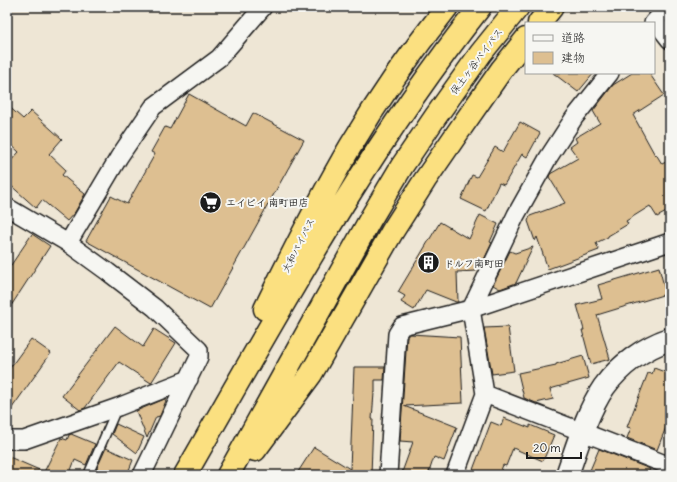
<svg xmlns="http://www.w3.org/2000/svg" width="677" height="482" font-family="Delius,'Klee One',sans-serif">
<style>
.building{fill:#ddbf91;stroke:#1c1c1c}
.lines{fill:none;stroke-linecap:round;stroke-linejoin:round}
.lane-casing{stroke:#1c1c1c;stroke-width:11}
.street-casing{stroke:#1c1c1c;stroke-width:20}
.secondary-casing{stroke:#1c1c1c;stroke-width:25}
.highway-casing{stroke:#1c1c1c;stroke-width:25}
.lane{stroke:#f6f6f2;stroke-width:8}
.street{stroke:#f6f6f2;stroke-width:17}
.secondary{stroke:#f6f6f2;stroke-width:22}
.highway{stroke:#fbe080;stroke-width:22}
.labels{text-anchor:middle;stroke-width:4;stroke-linejoin:round;paint-order:stroke}
.street-label{font-size:10px;fill:#1c1c1c;stroke:#f6f6f2}
.poi-label{font-size:10px;font-weight:bold;fill:#1c1c1c;stroke:#f6f6f2;text-anchor:start}
</style>
<rect width="100%" height="100%" fill="#eee6d5"/>
<filter id="ink" filterUnits="userSpaceOnUse"><feTurbulence type="fractalNoise" baseFrequency=".025" numOctaves="2"/><feDisplacementMap in="SourceGraphic" scale="8" xChannelSelector="R" yChannelSelector="G"/><feConvolveMatrix kernelMatrix="1 2 1 2 8 2 1 2 1" color-interpolation-filters="sRGB"/></filter>
<g filter="url(#ink)">
<path class="building" d="M 553,73 L 594,73 L 578,92 Z
M 632,73 L 649,73 L 664,95 L 633,115 L 655,155 L 656,154 L 662,164 L 670,160 L 670,210 L 657,217 L 650,206 L 626,221 L 628,224 L 608,236 L 608,237 L 596,243 L 599,250 L 548,269 L 537,237 L 535,241 L 528,221 L 530,216 L 565,203 L 549,177 L 550,174 L 578,158 L 570,147 L 577,142 L 575,138 L 600,123 L 593,111 L 613,85 Z
M 189,94 L 246,126 L 253,113 L 304,140 L 210,309 L 86,241 L 111,196 L 127,204 L 155,154 L 151,152 L 165,127 L 170,129 Z
M 7,105 L 23,119 L 31,111 L 62,139 L 49,154 L 66,170 L 62,175 L 85,194 L 75,212 L 67,221 L 42,200 L 36,208 L 7,182 L 7,165 L 19,152 L 7,141 Z
M 520,122 L 540,133 L 527,157 L 522,154 L 504,185 L 499,183 L 486,211 L 461,199 L 472,175 L 477,177 L 495,147 L 503,152 Z
M 480,215 L 498,224 L 490,242 L 492,243 L 481,266 L 480,261 L 476,271 L 457,272 L 458,302 L 456,302 L 426,290 L 414,310 L 401,302 L 405,296 L 398,292 L 440,222 L 469,239 Z
M 32,234 L 50,246 L 7,312 L 7,271 Z
M 533,247 L 516,283 L 500,289 L 493,285 L 510,251 L 515,253 Z
M 659,267 L 666,294 L 597,315 L 610,359 L 591,364 L 582,330 L 584,330 L 577,305 L 602,299 L 598,285 Z
M 115,326 L 143,347 L 154,329 L 176,343 L 151,383 L 119,362 L 85,408 L 80,410 L 62,396 Z
M 508,327 L 514,371 L 492,374 L 484,328 Z
M 410,334 L 460,337 L 463,403 L 404,406 L 457,427 L 444,461 L 434,457 L 428,475 L 401,475 L 413,442 L 400,441 L 407,336 Z
M 31,339 L 51,353 L 7,415 L 7,372 Z
M 583,356 L 589,378 L 550,389 L 553,399 L 536,403 L 524,398 L 518,373 L 556,365 L 556,364 Z
M 354,367 L 385,367 L 384,380 L 375,380 L 375,393 L 374,393 L 372,419 L 373,419 L 371,475 L 296,475 L 314,447 L 350,469 Z
M 654,368 L 670,374 L 670,417 L 657,450 L 627,438 L 631,428 L 627,427 L 648,373 L 652,374 Z
M 167,398 L 160,416 L 156,417 L 147,438 L 136,411 Z
M 504,418 L 530,428 L 530,425 L 554,435 L 543,461 L 513,448 L 506,466 L 503,465 L 499,475 L 471,475 L 491,422 L 501,426 Z
M 116,424 L 144,437 L 137,453 L 112,434 Z
M 71,434 L 95,444 L 86,465 L 75,460 L 69,475 L 7,475 L 7,456 L 44,472 L 61,438 L 67,440 L 69,435 Z
M 106,448 L 133,460 L 127,475 L 108,475 L 96,470 Z
M 599,449 L 650,469 L 647,475 L 588,475 Z"/>
<g class="lines">
<defs>
<path id="lane" d="M 88,475 L 117,408"/>
<path id="street" d="M 655,21 L 670,40
M 653,23 L 668,7
M 7,207 L 68,243 L 108,272 L 155,308 L 199,350 L 199,357 L 142,475
M 68,243 L 119,157 L 153,107 L 219,58 L 263,7
M 485,394 L 670,466
M 7,440 L 24,440 L 118,407 L 189,379
M 388,475 L 397,334 L 402,326 L 471,309 L 670,242
M 455,475 L 485,394 L 471,309 L 516,215 L 548,158 L 574,118 L 610,73"/>
<path id="secondary" d="M 567,475 C 577,447 587,412 604,387 C 620,365 644,348 670,339"/>
<path id="highway" d="M 539,23 L 552,7
M 265,309 C 292,254 319,200 350,147 C 379,98 412,51 447,7
M 255,450 L 311,374 L 392,232 L 425,180 L 458,132 L 502,69 L 526,39
M 185,475 C 277,315 365,152 480,7
M 228,475 L 371,218 L 402,166 L 436,116 L 481,53 L 518,7"/>
</defs>
<use href="#lane" class="lane-casing"/>
<use href="#street" class="street-casing"/>
<use href="#secondary" class="secondary-casing"/>
<use href="#highway" class="highway-casing"/>
<use href="#lane" class="lane"/>
<use href="#street" class="street"/>
<use href="#secondary" class="secondary"/>
<use href="#highway" class="highway"/>
</g>
</g>
<defs>
<symbol id="supermarket-disc" viewBox="-11 -11 22 22"><circle r="9.5" fill="#1c1c1c" stroke="#f6f6f2"/><path d="M-6-5.5h2.5l.6 2H6L4.5 2H-2.5L-4.4-4H-6ZM-1.5 3.2a1.3 1.3 0 1 0 .1 0ZM3 3.2a1.3 1.3 0 1 0 .1 0Z" fill="#fff"/></symbol>
<symbol id="building-disc" viewBox="-11 -11 22 22"><circle r="9.5" fill="#1c1c1c" stroke="#f6f6f2"/><path d="M-4-6H4V6H1V3H-1V6H-4ZM-2.5-4.3h1.7v1.8h-1.7ZM.8-4.3h1.7v1.8H.8ZM-2.5-1h1.7V.8h-1.7ZM.8-1h1.7V.8H.8Z" fill="#fff"/></symbol>
</defs>
<g fill-rule="evenodd">
<use href="#supermarket-disc" x="198" y="190" width="25" height="25"/>
<use href="#building-disc" x="416" y="250" width="25" height="25"/>
</g>
<g class="labels">
<g class="street-label">
<text transform="translate(476 61) rotate(-53)" y="4">保土ヶ谷バイパス</text>
<text transform="translate(298 245) rotate(-63)" y="4">大和バイパス</text>
</g>
<g class="poi-label">
<text x="226" y="206">エイビイ 南町田店</text>
<text x="444" y="267">ドルフ南町田</text>
</g>
</g>
<rect width="677" height="482" fill="none" stroke="#f6f6f2" stroke-width="24"/>
<rect x="12" y="12" width="653" height="458" fill="none" stroke="#1c1c1c" stroke-width="1.5" filter="url(#ink)"/>
<rect x="525" y="22" width="130" height="52" fill="#f6f6f2" stroke="#9f9f9c"/>
<rect x="533" y="35" width="20" height="6" fill="#f6f6f2" stroke="#9f9f9c"/>
<text x="561" y="42" font-size="12" fill="#1c1c1c">道路</text>
<rect x="533" y="52" width="20" height="12" fill="#ddbf91" stroke="#9f9f9c"/>
<text x="561" y="62" font-size="12" fill="#1c1c1c">建物</text>
<path d="M527 452v6h54v-6" fill="none" stroke="#1c1c1c" stroke-width="2"/>
<text x="533" y="452" font-size="12" fill="#1c1c1c" stroke="#f6f6f2" stroke-width="3" paint-order="stroke">20 m</text>
</svg>
